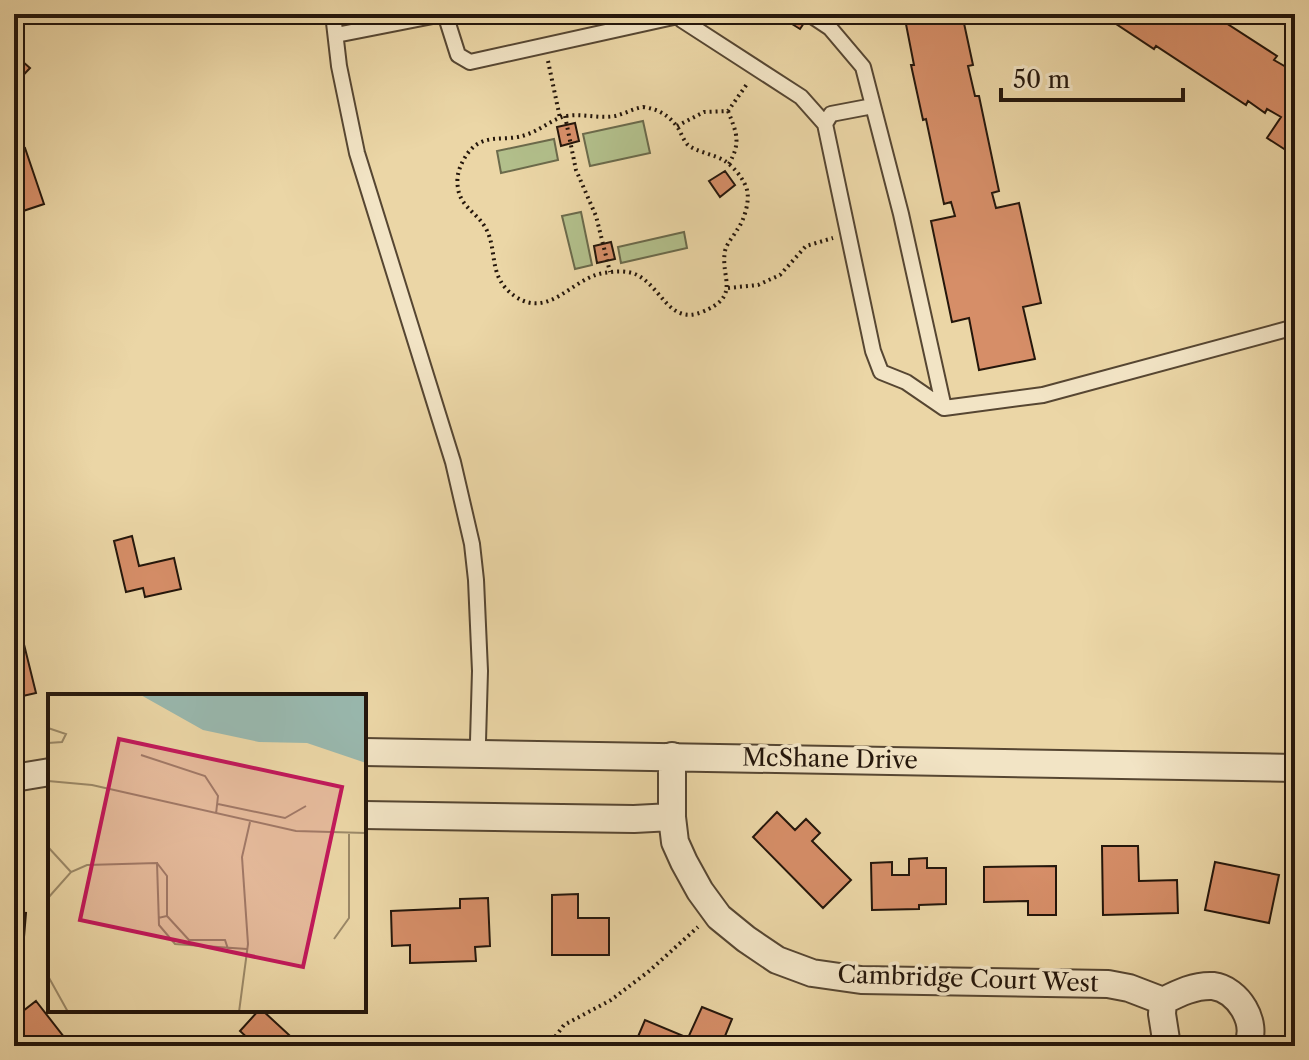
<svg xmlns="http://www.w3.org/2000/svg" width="1309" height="1060" font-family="'Libre Caslon Text',serif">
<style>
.green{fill:#b2bf8b;stroke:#6b6a4b;stroke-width:2}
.building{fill:#d68e68;stroke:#24160b;stroke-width:2}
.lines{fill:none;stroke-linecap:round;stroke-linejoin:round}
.service-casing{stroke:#564632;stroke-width:18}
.minor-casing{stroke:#564632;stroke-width:30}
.path{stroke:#24160b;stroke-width:4;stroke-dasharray:2 4;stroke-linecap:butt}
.service{stroke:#f2e4c5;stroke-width:14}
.minor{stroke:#f2e4c5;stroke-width:26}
.labels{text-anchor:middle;stroke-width:7;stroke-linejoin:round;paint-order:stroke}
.street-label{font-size:24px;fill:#24160b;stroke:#f2e4c5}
.inset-road{fill:none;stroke:#9b8968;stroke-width:2}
.view{fill:#c2185b;fill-opacity:0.15;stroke:#c2185b;stroke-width:4}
.inset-edge{fill:none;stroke:#24160b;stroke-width:4}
</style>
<rect width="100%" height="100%" fill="#ebd6a6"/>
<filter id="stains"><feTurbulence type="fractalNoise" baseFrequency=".0025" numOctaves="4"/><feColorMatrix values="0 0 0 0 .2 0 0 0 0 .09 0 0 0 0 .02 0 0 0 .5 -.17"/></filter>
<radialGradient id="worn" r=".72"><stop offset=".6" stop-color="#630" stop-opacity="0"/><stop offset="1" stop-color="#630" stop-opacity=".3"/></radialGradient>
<path class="green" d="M 643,121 L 650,153 L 590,166 L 583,134 Z
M 554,139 L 558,160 L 501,173 L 497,151 Z
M 581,212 L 592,265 L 575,269 L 562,216 Z
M 684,232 L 687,248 L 621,263 L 618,247 Z"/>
<path class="building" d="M 776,14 L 810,14 L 800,29 Z
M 904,14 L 962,14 L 973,65 L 968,66 L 975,96 L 979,96 L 999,191 L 992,193 L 996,208 L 1019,203 L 1041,303 L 1023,307 L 1035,359 L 979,370 L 969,318 L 952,322 L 931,221 L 955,216 L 951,202 L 944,204 L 926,119 L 923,120 L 911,65 L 914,65 Z
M 1101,14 L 1212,14 L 1277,56 L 1274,60 L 1293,71 L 1291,74 L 1295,77 L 1295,156 L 1267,138 L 1281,117 L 1267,109 L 1265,113 L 1248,101 L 1246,105 L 1156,46 L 1154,49 Z
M 14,54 L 30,68 L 14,85 Z
M 575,123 L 579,141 L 561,146 L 557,127 Z
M 14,146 L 16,151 L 25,148 L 44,204 L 14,214 Z
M 725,171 L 735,185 L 720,197 L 709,181 Z
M 611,242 L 615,259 L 597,263 L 594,246 Z
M 132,536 L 139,566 L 174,558 L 181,589 L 145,597 L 143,588 L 126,592 L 114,541 Z
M 16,612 L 36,693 L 14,698 L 14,613 Z
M 777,812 L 795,830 L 806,819 L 820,833 L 812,841 L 851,880 L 823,908 L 753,837 Z
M 1102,846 L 1138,846 L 1139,881 L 1177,880 L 1178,913 L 1103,915 Z
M 927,858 L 927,868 L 946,868 L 946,904 L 919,905 L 919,909 L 872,910 L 871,863 L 892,862 L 892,875 L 909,875 L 909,859 Z
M 1215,862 L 1279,875 L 1269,923 L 1205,910 Z
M 1056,866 L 1056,915 L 1028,915 L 1028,901 L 984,902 L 984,867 Z
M 578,894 L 578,918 L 609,918 L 609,955 L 552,955 L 552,895 Z
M 488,898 L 490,946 L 475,947 L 476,961 L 410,963 L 410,945 L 392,946 L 391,911 L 460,908 L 460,899 Z
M 14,912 L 26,913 L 23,949 L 14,948 Z
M 36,1001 L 71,1046 L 14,1046 L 14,1036 L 17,1034 L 14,1030 L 14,1018 Z
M 702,1007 L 732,1019 L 721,1046 L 634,1046 L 645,1020 L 688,1038 Z
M 259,1010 L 262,1010 L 301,1046 L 248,1046 L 252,1042 L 240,1031 Z"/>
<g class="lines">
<defs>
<path id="service" d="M 333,14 L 339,66 L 357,153 L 453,462 L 472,544 L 476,580 L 480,671 L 478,741 L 475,753
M 445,14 L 458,55 L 470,62 L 678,16
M 675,14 L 682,20 L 801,97 L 825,124
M 809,14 L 830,28 L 863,67 L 901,214 L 944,408 L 1043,395 L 1295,327
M 336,35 L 443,14
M 873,106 L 831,114 L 825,124 L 873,351 L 881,372 L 906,382 L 944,408"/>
<path id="minor" d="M 364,752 L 1295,768
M 672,756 L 672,817 L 675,842 L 684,862 L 700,891 L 719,917 L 746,939 L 777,960 L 812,973 L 861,980 L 1108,984 L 1129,988 L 1163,1001
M 14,778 L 50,772
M 364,815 L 634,819 L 672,817
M 1167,1046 L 1162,1014 L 1163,1001 C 1179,993 1195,985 1213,986 C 1238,989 1259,1023 1247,1046"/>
</defs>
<use href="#service" class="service-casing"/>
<use href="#minor" class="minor-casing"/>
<path class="path" d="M 548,61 L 560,118
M 643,107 C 658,109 669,115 678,128 C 681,133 683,139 687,144 C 695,152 714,154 725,161 C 734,167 744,179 747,190 C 750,201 744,221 737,230 C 733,237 727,243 725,251 C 720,278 742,296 702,312 C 670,325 662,289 639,276 C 629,270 615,271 604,273 C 573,277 550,319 516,297 C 486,277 499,250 485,227 C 477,213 460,206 458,188 C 456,177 459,168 464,159 C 481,129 504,144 528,134 C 542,129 552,119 566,116 C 582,113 598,119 615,116 C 624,114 632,109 643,107 Z
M 728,111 C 737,134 741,142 729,164
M 565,116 L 576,170 L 596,216 L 610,272
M 677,126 L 704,112 L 728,111 L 747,84
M 728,288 L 758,285 L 771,279 L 780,275 L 806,246 L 833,238
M 548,1046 L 564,1025 L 611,1000 L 648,972 L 698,927"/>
<use href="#service" class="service"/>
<use href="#minor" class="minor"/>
</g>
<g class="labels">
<g class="street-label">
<text transform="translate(830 759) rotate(1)" y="8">McShane Drive</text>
<text transform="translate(968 979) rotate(2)" y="8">Cambridge Court West</text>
</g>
</g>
<g transform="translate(48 694)">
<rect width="318" height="318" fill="#ebd6a6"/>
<path d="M 91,0 L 318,0 L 318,69 L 259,49 L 211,48 L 155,36 Z" fill="#99b8ae"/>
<path class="inset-road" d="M 0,34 L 18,40 L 14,48 L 0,49M 93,61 L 157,82 L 170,102 L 168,120M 0,87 L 44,91 L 248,137 L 318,139M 170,110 L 237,124 L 258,112M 0,153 L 23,178M 109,169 L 119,182 L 119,222 L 110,224M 0,204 L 23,178 L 39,171 L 109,169 L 111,231 L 127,250 L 199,255M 119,222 L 141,246M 286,245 L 301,224 L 301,140M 140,246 L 177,246 L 180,255M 0,282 L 20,318M 191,318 L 200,250 L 194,163 L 202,128"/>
<path class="view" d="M 71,45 L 294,93 L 255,273 L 32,226 Z"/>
<rect width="318" height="318" class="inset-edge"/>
</g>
<rect width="1309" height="1060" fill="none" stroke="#ebd6a6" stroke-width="48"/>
<rect x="16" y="16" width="1277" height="1028" fill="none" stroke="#24160b" stroke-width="4"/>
<rect x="24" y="24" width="1261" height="1012" fill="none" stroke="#24160b" stroke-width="2"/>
<path d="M1001 88v12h182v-12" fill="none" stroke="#24160b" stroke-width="4"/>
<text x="1013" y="88" font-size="24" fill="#24160b" stroke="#f2e4c5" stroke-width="6" paint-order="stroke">50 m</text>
<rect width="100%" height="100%" filter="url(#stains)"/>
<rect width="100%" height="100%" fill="url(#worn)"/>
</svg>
